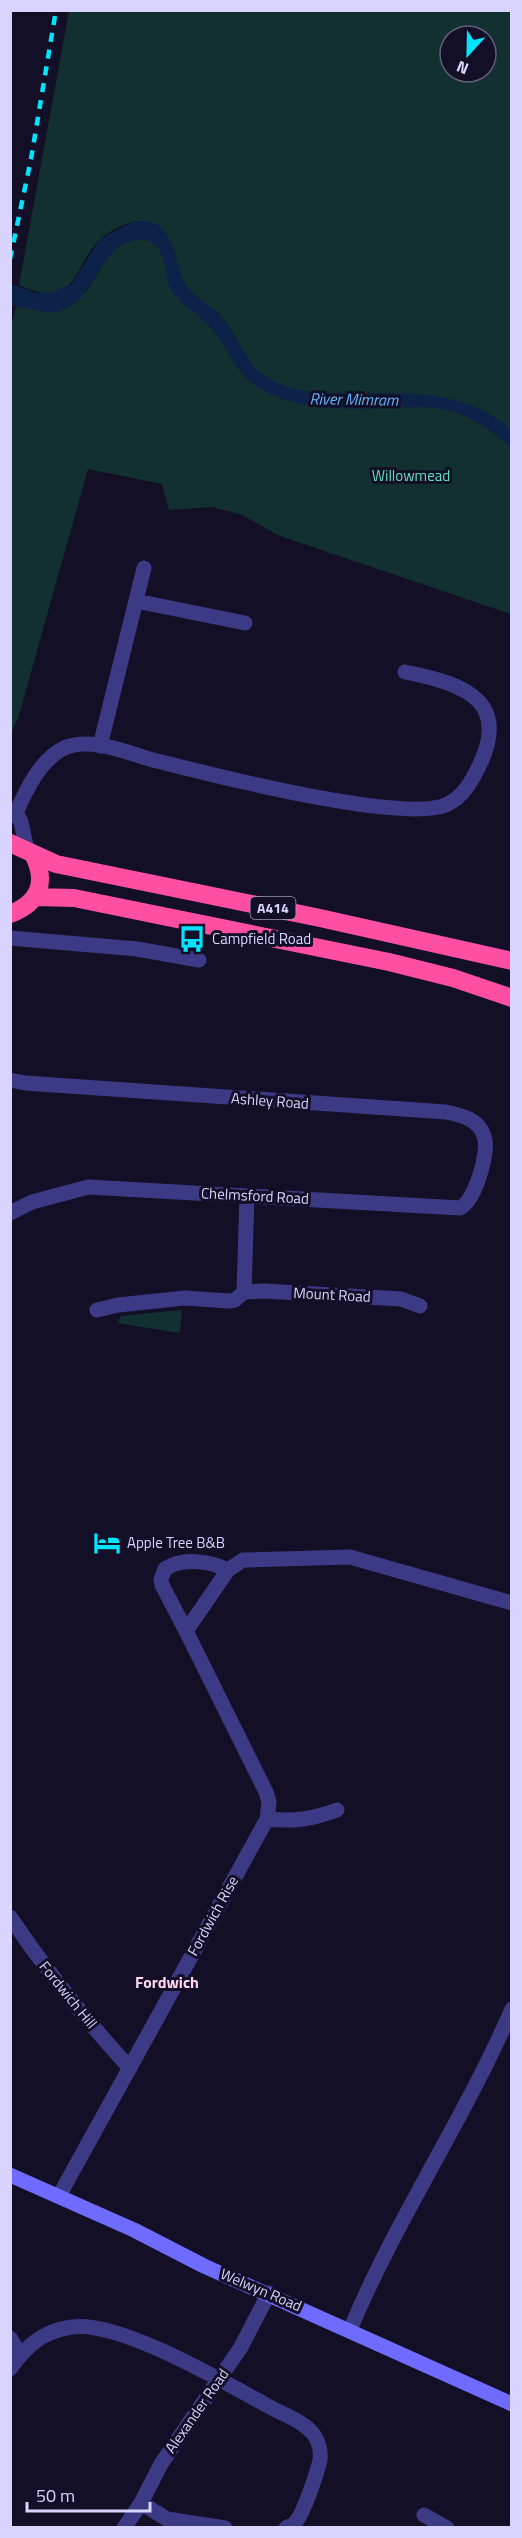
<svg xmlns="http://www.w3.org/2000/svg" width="522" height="2538" font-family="'Titillium Web',sans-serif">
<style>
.green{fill:#12302f;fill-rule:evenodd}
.water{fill:#0c2248}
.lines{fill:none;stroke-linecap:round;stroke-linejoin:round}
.street{stroke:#3d3a85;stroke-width:15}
.secondary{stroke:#6f6bff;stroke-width:15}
.highway{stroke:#ff4fa3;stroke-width:18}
.rail{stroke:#00e5ff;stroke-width:4.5;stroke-dasharray:9 8;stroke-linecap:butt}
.labels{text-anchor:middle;stroke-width:6;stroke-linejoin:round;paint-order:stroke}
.shield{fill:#130f26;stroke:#9e99be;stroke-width:1.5}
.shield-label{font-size:14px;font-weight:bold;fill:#d9d4ff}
.park-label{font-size:15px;fill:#5fe0c0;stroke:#130f26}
.poi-label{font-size:15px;fill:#d9d4ff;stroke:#130f26;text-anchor:start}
.street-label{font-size:15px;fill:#d9d4ff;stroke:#130f26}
.water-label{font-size:16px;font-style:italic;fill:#62b6ff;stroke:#130f26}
.neighbourhood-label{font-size:16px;font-weight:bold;fill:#ffd6f0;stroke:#130f26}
</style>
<rect width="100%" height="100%" fill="#130f26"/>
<path class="green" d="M 69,11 L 511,11 L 511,614 L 280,536 L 242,515 L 212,507 L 169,510 L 162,484 L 88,469 L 19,715 L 11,735 L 11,327 L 16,306 L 56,312 L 87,291 L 107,258 L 120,245 L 133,240 L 150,223 C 145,222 137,221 132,222 C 123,224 105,234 99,240 C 71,271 76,311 19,285 ZM 450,36 L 486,36 L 486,72 L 450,72 Z
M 182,1310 L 180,1333 L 117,1323 L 121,1316 Z"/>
<path class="water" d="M 132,222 C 138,222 145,221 150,222 C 174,227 176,265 185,283 C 192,297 212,305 222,317 C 238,335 244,361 264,375 C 289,392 314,393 343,393 C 402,394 465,387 511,430 L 511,448 C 495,433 476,419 454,412 C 433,405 412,407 391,408 C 345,409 300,412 259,388 C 235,374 228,348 211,328 C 198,314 178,304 170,287 C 163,271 167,241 142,240 C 98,237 96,308 55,312 C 42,313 24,307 11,305 L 11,284 L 36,293 L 49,293 L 71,285 L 100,239 Z"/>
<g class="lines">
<path class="street" d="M 136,601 L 245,623
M 100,746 L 144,568
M 16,813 L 21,822 L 27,850
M 10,815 L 16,813 C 26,790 40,760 64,748 C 92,736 130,754 157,761 C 210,774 405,825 448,804 C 460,798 469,786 475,774 C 514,703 468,684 405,672
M 10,938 L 137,949 L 199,960
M 10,1080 L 25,1083 L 446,1112 C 461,1115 479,1119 484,1136 C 490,1151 475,1201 460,1208 L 88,1187 L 32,1202 L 10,1213
M 244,1292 L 247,1196
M 97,1310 L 118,1305 L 185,1298 L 228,1301 L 235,1300 L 244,1292 L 264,1291 L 401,1299 L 420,1306
M 186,1631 L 162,1585 L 161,1579 L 165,1569 C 182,1557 210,1561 228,1570
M 267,1819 C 293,1822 313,1819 337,1810
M 10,1917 C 47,1971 86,2021 130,2068
M 59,2196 L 267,1819 L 269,1802 L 266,1792 L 186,1631 L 228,1570 L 243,1560 L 350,1557 L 512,1603
M 350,2330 C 396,2219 464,2120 512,2009
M 10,2338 L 20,2354
M 10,2369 C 26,2346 43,2331 72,2327 C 119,2320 224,2382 268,2406 C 282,2414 304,2421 314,2435 C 319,2442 321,2452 320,2460 C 317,2473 303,2516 294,2524 C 292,2526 289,2526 286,2528
M 141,2503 L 167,2519 L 225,2528
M 424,2515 L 447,2528
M 124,2528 L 141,2503 L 161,2464 L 241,2347 L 269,2293"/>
<path class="secondary" d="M 10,2175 L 134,2230 L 204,2266 L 512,2404"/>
<path class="highway" d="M 10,843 L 56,864 L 320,918 L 512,961
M 35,897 L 74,898 L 389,962 L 453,978 L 512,998
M 10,914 C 39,903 47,883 34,856"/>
<path class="rail" d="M 10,259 L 31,159 L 56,10"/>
</g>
<defs>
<symbol id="bus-bare" viewBox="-9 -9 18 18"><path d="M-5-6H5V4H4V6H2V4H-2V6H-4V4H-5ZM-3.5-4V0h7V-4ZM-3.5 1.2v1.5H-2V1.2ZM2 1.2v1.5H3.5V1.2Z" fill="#00e5ff" stroke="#130f26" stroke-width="2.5" paint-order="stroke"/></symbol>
<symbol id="hotel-bare" viewBox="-9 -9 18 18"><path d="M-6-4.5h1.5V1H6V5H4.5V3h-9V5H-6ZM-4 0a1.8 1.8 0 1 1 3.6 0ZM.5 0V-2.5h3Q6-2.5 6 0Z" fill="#00e5ff" stroke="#130f26" stroke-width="2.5" paint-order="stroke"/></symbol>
</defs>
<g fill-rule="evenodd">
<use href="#bus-bare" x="173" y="920" width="38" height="38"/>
<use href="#hotel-bare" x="88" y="1524" width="38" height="38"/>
</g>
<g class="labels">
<rect class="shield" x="250.5" y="897" width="45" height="22" rx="4.5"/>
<g class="shield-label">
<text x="273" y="913">A414</text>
</g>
<g class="park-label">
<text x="411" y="481">Willowmead</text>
</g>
<g class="poi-label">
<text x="212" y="944">Campfield Road</text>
<text x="127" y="1548">Apple Tree B&amp;B</text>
</g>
<g class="street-label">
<text transform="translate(270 1101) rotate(4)" y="5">Ashley Road</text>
<text transform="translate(255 1196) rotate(3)" y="5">Chelmsford Road</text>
<text transform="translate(332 1295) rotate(3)" y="5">Mount Road</text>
<text transform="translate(213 1916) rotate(-61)" y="5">Fordwich Rise</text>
<text transform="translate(68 1995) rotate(51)" y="5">Fordwich Hill</text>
<text transform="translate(261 2290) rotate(23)" y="5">Welwyn Road</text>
<text transform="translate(197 2411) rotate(-55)" y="5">Alexander Road</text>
</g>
<g class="water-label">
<text transform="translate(354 399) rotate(1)" y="6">River Mimram</text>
</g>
<g class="neighbourhood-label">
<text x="167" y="1988">Fordwich</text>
</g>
</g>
<rect width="522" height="2538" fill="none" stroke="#d9d4ff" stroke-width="24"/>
<g transform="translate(468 54) rotate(202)"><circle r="28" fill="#130f26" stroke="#625e7d" stroke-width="1.5"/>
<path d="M0-4.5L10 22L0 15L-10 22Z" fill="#00e5ff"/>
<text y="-9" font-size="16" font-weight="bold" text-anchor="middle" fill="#d9d4ff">N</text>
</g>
<path d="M27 2502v9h123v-9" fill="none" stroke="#d9d4ff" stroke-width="3"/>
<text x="36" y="2502" font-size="18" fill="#d9d4ff" stroke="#130f26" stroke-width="4.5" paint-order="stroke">50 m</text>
</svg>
